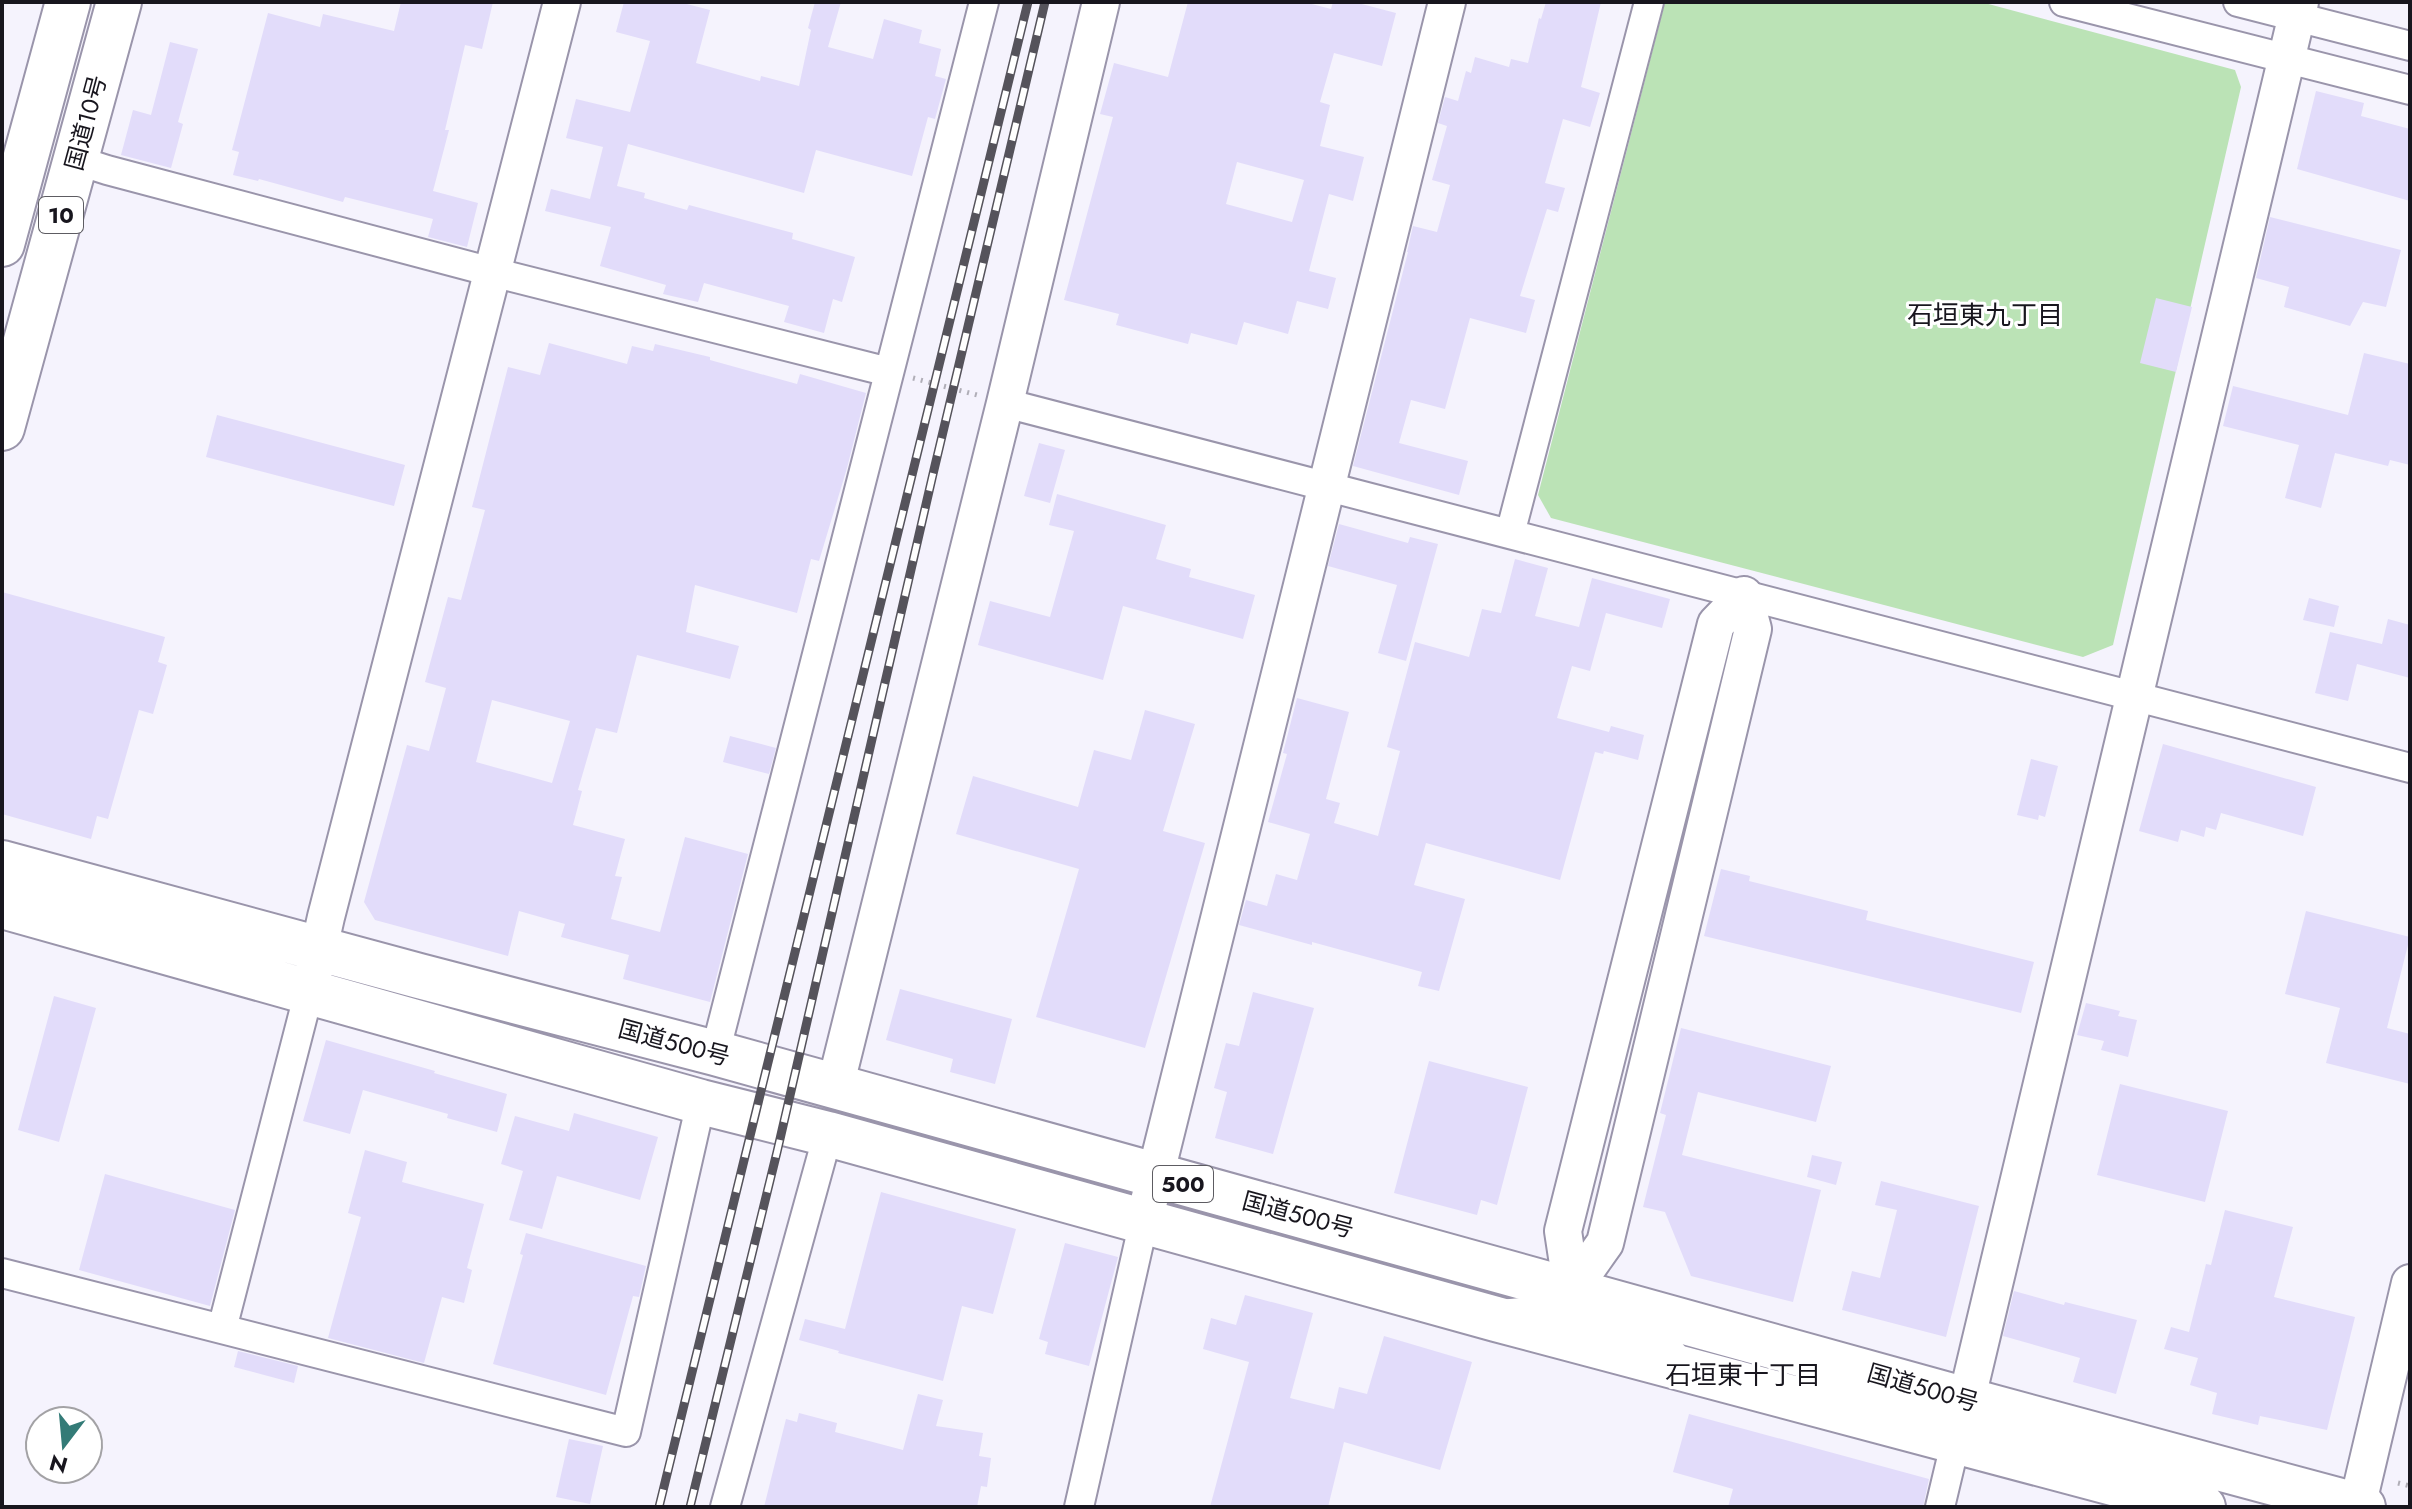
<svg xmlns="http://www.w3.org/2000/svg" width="2412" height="1509" font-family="Jost,'Noto Sans JP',sans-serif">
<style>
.green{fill:#bbe3b6}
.building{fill:#e2dcfa;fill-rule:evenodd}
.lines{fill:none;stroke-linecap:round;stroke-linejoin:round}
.minor-casing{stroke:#9a95ab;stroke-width:32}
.tertiary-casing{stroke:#9a95ab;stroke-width:40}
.trunk-casing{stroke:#9a95ab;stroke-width:48}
.path{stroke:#b0aeb7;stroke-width:5;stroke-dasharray:2 6;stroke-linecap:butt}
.minor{stroke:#fff;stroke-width:28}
.tertiary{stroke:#fff;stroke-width:36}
.trunk{stroke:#fff;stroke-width:44}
.rail-casing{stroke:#55535b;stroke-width:9}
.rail{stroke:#fff;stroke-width:6;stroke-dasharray:18;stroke-linecap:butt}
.labels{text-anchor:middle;stroke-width:6;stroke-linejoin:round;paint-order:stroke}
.shield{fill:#fff;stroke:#5d5c62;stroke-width:2}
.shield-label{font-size:22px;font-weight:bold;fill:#18161e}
.street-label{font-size:24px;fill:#18161e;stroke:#fff}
.neighbourhood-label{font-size:26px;fill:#18161e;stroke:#fff}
</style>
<rect width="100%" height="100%" fill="#f5f3fd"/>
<path class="green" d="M 1665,2 L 1981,2 L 2235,70 L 2241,87 L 2113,645 L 2083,657 L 1551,518 L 1538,495 Z"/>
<path class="building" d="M 401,2 L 493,2 L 482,49 L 465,45 L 445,130 L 449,130 L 433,191 L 478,203 L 467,247 L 428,237 L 433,219 L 345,197 L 343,202 L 259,179 L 258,181 L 233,175 L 239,152 L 232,150 L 268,13 L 320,27 L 323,14 L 394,31 Z
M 624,2 L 679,2 L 710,10 L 696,63 L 760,81 L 761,76 L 799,86 L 811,30 L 808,28 L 815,2 L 841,2 L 828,47 L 873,59 L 884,19 L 922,30 L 919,43 L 941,49 L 935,76 L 946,79 L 935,119 L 928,117 L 912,176 L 816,150 L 804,193 L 628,144 L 617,186 L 645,193 L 644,198 L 687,210 L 689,205 L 793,233 L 792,239 L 855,257 L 842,302 L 833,299 L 824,333 L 784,322 L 789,306 L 704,283 L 698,302 L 663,294 L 666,285 L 600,266 L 611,227 L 545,211 L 551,189 L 590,199 L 603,147 L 566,138 L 576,99 L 630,112 L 650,41 L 616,32 Z
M 1188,2 L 1304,2 L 1331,9 L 1333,2 L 1354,2 L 1396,13 L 1382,66 L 1334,53 L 1320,102 L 1330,105 L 1320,146 L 1364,157 L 1353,201 L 1329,194 L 1309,271 L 1336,278 L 1328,309 L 1297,301 L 1288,334 L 1244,322 L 1237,345 L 1191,333 L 1188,344 L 1116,325 L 1119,314 L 1064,300 L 1113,117 L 1100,114 L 1114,63 L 1168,77 ZM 1237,162 L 1304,180 L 1292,222 L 1226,204 Z
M 1546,2 L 1601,2 L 1581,87 L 1600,93 L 1590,127 L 1563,119 L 1545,183 L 1565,188 L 1558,212 L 1547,209 L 1520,296 L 1535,300 L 1526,333 L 1470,318 L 1445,409 L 1411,400 L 1399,443 L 1468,461 L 1459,495 L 1353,466 L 1408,252 L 1407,252 L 1413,226 L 1437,232 L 1450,185 L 1432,180 L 1447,126 L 1438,123 L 1445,97 L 1458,101 L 1466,71 L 1471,73 L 1475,57 L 1509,67 L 1511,59 L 1528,63 L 1539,18 L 1541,19 Z
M 170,42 L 198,49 L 178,122 L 183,124 L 171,168 L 121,155 L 133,110 L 151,115 Z
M 2316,91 L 2364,103 L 2361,116 L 2410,129 L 2410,201 L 2297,169 Z
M 2270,217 L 2401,250 L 2386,307 L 2363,302 L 2350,326 L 2284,307 L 2289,287 L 2256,278 Z
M 2156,298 L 2192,307 L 2176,372 L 2140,363 Z
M 549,343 L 627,364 L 632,346 L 653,351 L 655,344 L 710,357 L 710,360 L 797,384 L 800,374 L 866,393 L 847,468 L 819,561 L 811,559 L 797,613 L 695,585 L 686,632 L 739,646 L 730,679 L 637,655 L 617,733 L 596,728 L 578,790 L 582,791 L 573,825 L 625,839 L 615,876 L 622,877 L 611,919 L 660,932 L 685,837 L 748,854 L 710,1002 L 623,979 L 629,955 L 561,937 L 565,924 L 519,911 L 508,956 L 375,920 L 364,902 L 407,745 L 429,751 L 446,688 L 425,682 L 448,597 L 461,600 L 485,510 L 472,507 L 508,367 L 540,375 ZM 492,700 L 570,721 L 552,783 L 476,762 Z
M 2364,353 L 2410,364 L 2410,465 L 2390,460 L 2388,466 L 2335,453 L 2321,508 L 2285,498 L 2299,445 L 2223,426 L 2233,386 L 2348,415 Z
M 217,415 L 405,465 L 394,506 L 206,457 Z
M 1039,443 L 1065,450 L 1050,503 L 1024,496 Z
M 1057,494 L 1166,525 L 1156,559 L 1191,569 L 1189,577 L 1255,595 L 1243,639 L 1123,606 L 1103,680 L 978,645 L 990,601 L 1050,617 L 1074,531 L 1049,525 Z
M 1339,524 L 1408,543 L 1410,537 L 1438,544 L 1406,661 L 1378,653 L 1397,585 L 1328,566 Z
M 1515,559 L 1548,568 L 1535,616 L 1579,627 L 1592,578 L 1670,599 L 1662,628 L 1606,613 L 1590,671 L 1572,666 L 1557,718 L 1609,732 L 1611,726 L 1644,735 L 1638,760 L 1604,751 L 1603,754 L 1595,752 L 1560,880 L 1426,843 L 1414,885 L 1465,899 L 1439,991 L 1418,986 L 1422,972 L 1312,942 L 1312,945 L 1239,925 L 1246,900 L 1267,906 L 1276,874 L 1297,880 L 1310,834 L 1268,822 L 1287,754 L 1283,753 L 1297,698 L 1349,712 L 1326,799 L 1340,803 L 1334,823 L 1378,836 L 1400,751 L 1387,747 L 1415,642 L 1469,657 L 1482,609 L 1501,613 Z
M 2,592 L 165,637 L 158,662 L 167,665 L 153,714 L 139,710 L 108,819 L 97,816 L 91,839 L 2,814 Z
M 2309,598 L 2339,606 L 2334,627 L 2303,620 Z
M 2388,619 L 2410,625 L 2410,678 L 2357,664 L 2348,701 L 2315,693 L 2330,632 L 2382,644 Z
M 1145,710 L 1195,724 L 1163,831 L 1205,843 L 1145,1048 L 1036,1017 L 1079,869 L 956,834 L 973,776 L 1078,807 L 1094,750 L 1131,760 Z
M 730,736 L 776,748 L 769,774 L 723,762 Z
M 2163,744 L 2316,787 L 2303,836 L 2221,813 L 2216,830 L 2206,827 L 2204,837 L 2181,830 L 2178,842 L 2139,831 Z
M 2031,759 L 2058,766 L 2045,817 L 2039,815 L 2038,820 L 2017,815 Z
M 1721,869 L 1750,876 L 1749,881 L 1868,911 L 1866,920 L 2034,962 L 2021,1013 L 1704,936 Z
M 2306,911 L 2410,937 L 2387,1028 L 2410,1034 L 2410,1084 L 2326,1063 L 2340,1008 L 2285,994 Z
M 900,989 L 1012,1019 L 995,1084 L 950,1072 L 953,1059 L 886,1040 Z
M 1253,992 L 1314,1008 L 1273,1154 L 1215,1138 L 1227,1092 L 1214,1088 L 1226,1043 L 1239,1046 Z
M 54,996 L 96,1008 L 59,1142 L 18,1130 Z
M 2086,1003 L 2120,1011 L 2118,1016 L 2137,1020 L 2128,1057 L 2101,1050 L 2104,1041 L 2077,1035 Z
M 1681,1028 L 1831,1066 L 1816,1122 L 1698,1092 L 1682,1155 L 1821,1190 L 1793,1302 L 1691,1276 L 1665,1212 L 1643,1207 L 1666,1115 L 1660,1113 Z
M 326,1040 L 435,1071 L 434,1073 L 507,1094 L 497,1132 L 447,1118 L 448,1114 L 363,1090 L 350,1134 L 303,1121 Z
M 1429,1061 L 1528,1087 L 1497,1205 L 1481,1200 L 1477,1215 L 1394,1193 Z
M 2120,1084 L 2228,1111 L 2205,1202 L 2097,1175 Z
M 574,1113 L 658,1137 L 640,1200 L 557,1176 L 542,1229 L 509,1220 L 523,1171 L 501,1164 L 515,1116 L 569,1131 Z
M 365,1150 L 407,1162 L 402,1182 L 484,1204 L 467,1268 L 472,1270 L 464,1303 L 442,1297 L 424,1363 L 328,1338 L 361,1217 L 348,1213 Z
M 1812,1155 L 1842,1162 L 1836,1185 L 1807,1177 Z
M 105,1174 L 235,1210 L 210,1306 L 79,1270 Z
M 1881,1181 L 1979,1206 L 1946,1337 L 1842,1310 L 1852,1271 L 1880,1278 L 1897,1210 L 1875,1205 Z
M 881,1192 L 1016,1229 L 993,1314 L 962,1306 L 943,1381 L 838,1353 L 839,1351 L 799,1340 L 805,1319 L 845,1329 Z
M 2225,1210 L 2293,1227 L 2274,1297 L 2355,1317 L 2327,1430 L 2260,1416 L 2258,1425 L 2212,1414 L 2217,1393 L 2190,1385 L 2198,1358 L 2164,1349 L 2171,1327 L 2189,1332 L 2206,1264 L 2211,1265 Z
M 526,1233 L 646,1266 L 639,1297 L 633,1296 L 606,1395 L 493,1364 L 523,1255 L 520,1254 Z
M 1065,1243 L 1118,1257 L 1089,1366 L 1045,1354 L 1048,1342 L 1039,1339 Z
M 2014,1291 L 2064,1305 L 2065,1302 L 2137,1320 L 2116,1394 L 2073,1382 L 2080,1358 L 2003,1336 Z
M 1245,1295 L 1313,1313 L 1290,1398 L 1334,1409 L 1339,1387 L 1367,1394 L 1384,1336 L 1472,1362 L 1440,1470 L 1344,1442 L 1328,1507 L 1210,1507 L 1249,1362 L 1203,1349 L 1211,1318 L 1236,1325 Z
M 238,1351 L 298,1366 L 294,1383 L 234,1367 Z
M 918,1394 L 943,1400 L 936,1426 L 983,1433 L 979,1456 L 991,1458 L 987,1487 L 981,1486 L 977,1507 L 764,1507 L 786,1419 L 797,1422 L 799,1413 L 837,1423 L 835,1432 L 903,1450 Z
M 1689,1414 L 1929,1479 L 1923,1507 L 1728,1507 L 1733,1489 L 1673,1472 Z
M 569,1439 L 603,1446 L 590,1504 L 556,1497 Z"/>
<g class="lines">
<defs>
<path id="minor" d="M 2064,2 L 2410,90
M 2238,2 L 2410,46
M 76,160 L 107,170 L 492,272 L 889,372
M 1005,403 L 2410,768
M 1510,534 L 1649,2
M 715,1053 L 984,2
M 2,1273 L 626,1432 L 701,1102
M 222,1329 L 309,992
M 725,1507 L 828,1134
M 1079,1507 L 1144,1221
M 1940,1507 L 1956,1440"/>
<path id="tertiary" d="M 313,975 L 326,917 L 562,2
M 835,1087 L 1005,403 L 1101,2
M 1144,1221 L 1447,2
M 1497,1318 C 1508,1317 1519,1317 1529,1315 C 1565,1308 1585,1270 1605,1243 L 1753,629 L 1744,595
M 1670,1357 L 1627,1331 L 1589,1314 L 1572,1290 L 1563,1231 L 1716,624 L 1744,595
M 1960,1427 L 2300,2
M 2357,1507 L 2410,1283"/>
<path id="trunk" d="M 2,244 L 68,2
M 2,428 L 119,2
M 2,863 L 419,976 L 715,1053 L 1966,1400 L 2363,1507
M 2,906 L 701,1102 L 828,1134 L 1496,1319 L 2203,1507"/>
</defs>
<use href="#minor" class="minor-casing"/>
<use href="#tertiary" class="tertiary-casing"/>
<use href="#trunk" class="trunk-casing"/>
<path class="path" d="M 913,378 L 977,395
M 2398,1483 L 2410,1486"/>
<use href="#minor" class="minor"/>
<use href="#tertiary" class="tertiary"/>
<use href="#trunk" class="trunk"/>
<defs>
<path id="rail" d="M 659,1507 L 1028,2
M 690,1507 L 777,1152 L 933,474 L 1045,2"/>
</defs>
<use href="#rail" class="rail-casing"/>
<use href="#rail" class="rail"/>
</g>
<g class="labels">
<g class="shield">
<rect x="39" y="197" width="44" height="36" rx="6"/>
<rect x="1153" y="1166" width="60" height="36" rx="6"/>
</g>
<g class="shield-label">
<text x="61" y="223">10</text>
<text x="1183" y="1192">500</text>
</g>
<g class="street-label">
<text transform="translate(86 123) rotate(-75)" y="8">国道10号</text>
<text transform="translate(674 1043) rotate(15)" y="8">国道500号</text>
<text transform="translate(1298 1215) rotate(15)" y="8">国道500号</text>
<text transform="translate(1923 1388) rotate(16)" y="8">国道500号</text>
</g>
<g class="neighbourhood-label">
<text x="1985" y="324">石垣東九丁目</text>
<text x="1743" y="1384">石垣東十丁目</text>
</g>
</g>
<rect width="2412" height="1509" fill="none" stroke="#18161e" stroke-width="8"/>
<g transform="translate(64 1445) rotate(196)"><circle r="38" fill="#ffffff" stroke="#a3a2a5" stroke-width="2"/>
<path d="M0-6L14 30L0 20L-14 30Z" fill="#337b77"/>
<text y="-12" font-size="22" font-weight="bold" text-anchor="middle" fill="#18161e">N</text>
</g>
</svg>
